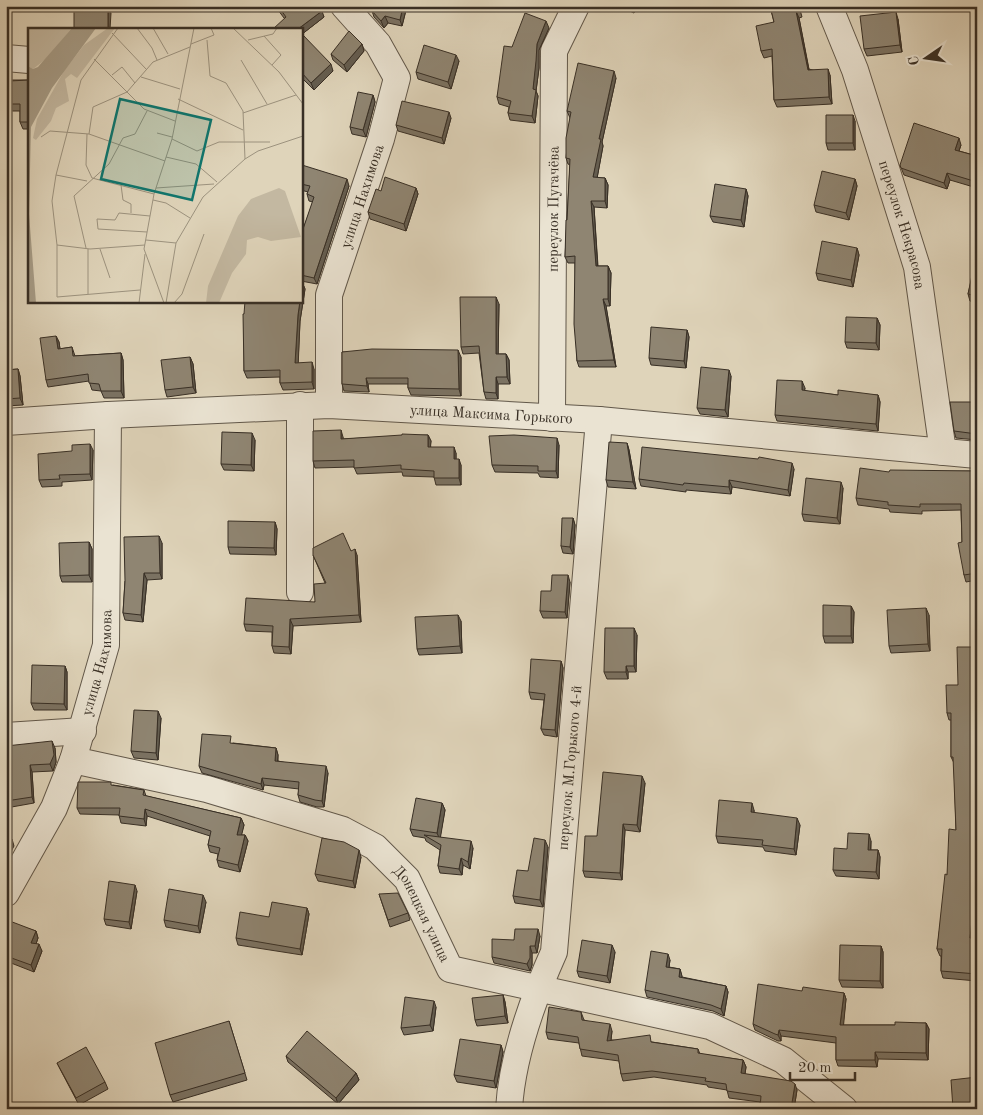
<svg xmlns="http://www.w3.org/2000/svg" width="983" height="1115" font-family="'Old Standard TT',serif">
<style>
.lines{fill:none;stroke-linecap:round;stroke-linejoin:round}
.minor-casing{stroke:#62584a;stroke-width:28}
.minor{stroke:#eae3d2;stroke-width:26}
.wall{fill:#7b7262;stroke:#382f25}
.shaded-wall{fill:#645d50;stroke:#382f25}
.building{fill:#8f8572;stroke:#382f25}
.labels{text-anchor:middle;stroke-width:4.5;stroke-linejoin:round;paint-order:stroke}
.street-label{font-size:15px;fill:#382f25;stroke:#eae3d2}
.inset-road{fill:none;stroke:#9c927e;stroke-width:1}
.view{fill:#0f766e;fill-opacity:0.15;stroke:#0f766e;stroke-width:2.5}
.inset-edge{fill:none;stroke:#382f25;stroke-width:2.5}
</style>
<rect width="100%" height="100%" fill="#dfd4ba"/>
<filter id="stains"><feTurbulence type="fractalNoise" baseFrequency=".004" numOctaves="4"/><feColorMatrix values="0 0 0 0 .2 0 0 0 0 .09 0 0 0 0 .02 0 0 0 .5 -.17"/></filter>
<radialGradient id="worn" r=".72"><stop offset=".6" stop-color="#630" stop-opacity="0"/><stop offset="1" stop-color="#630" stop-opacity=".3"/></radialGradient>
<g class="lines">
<defs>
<g id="minor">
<path id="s1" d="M 829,6 L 855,70 L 917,267 L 943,452"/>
<path d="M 6,58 L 29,60"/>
<path d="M 300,405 L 300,592"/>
<path id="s2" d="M 329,405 L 329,295 L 381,139 L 397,78 L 378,44 L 344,6"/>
<path id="s3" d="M 552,418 L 554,51 L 576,6"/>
<path id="s4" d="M 6,422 L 108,415 L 329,405 L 599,420 L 977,455"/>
<path d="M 6,736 L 83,731"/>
<path id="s5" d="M 73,760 L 207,789 L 343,830 L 375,847 L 407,879 L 450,969 L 710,1026 L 783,1060 L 844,1109"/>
<path id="s6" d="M 6,893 L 54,808 L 73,760 L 106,645 L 108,415"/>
<path id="s7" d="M 509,1109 C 512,1058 533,999 554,952 L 599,420"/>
</g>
</defs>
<use href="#minor" class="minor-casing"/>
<use href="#minor" class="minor"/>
</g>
<path class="wall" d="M 275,6 L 318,6 L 324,17 L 302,34 L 333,71 L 314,90 L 301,77 L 301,29 L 284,18 Z
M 407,6 L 402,26 L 388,23 L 384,28 L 374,17 L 372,11 Z
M 619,6 L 637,6 L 634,13 Z
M 770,6 L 799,6 L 802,17 L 799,18 L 809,69 L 830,75 L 832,104 L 777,107 L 774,100 L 772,56 L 764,58 L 761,51 L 774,22 Z
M 898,19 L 902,52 L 867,56 L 864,49 Z
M 549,28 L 539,50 L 539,68 L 536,91 L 538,96 L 535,123 L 510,120 L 508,113 L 509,107 L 499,104 L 497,97 L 512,47 Z
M 362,44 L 364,51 L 347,72 L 333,60 L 331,54 Z
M 459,61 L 451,89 L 418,79 L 416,72 Z
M 6,72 L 11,79 L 11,80 L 29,80 L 29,129 L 23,129 L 20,122 L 20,111 L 6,111 Z
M 616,78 L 602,142 L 603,146 L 597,178 L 605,178 L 608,185 L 607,208 L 594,207 L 598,266 L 608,266 L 611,273 L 610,306 L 606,306 L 616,367 L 579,367 L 577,361 L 575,263 L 568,263 L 565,257 L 570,165 L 568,164 L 566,158 L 570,118 L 567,111 Z
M 373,95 L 375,102 L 366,137 L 352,134 L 350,127 Z
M 451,118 L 444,144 L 398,131 L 396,125 Z
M 855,121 L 855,150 L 828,150 L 826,143 Z
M 961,145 L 959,151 L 977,156 L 977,188 L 950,180 L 947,189 L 904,175 L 900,165 Z
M 301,168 L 349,186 L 317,284 L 301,281 L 301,235 L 313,202 L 309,201 L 307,194 L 308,192 L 301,190 Z
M 855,179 L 857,186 L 849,220 L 816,212 L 814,205 Z
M 416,188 L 418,194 L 406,231 L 370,219 L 368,212 L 381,191 Z
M 746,189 L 748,196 L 744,227 L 713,222 L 710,216 Z
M 857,248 L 859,255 L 853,287 L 818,280 L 816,273 Z
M 977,257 L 977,303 L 970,301 L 968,294 Z
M 302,282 L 305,289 L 300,321 L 298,363 L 314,369 L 314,389 L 283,390 L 280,383 L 280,377 L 247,378 L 244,371 L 244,314 Z
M 499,304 L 498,354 L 506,354 L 509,360 L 510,384 L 498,384 L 498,399 L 486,399 L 484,392 L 479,353 L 463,354 L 461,347 Z
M 877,318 L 880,325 L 879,350 L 847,348 L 845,342 Z
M 687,330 L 689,337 L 686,368 L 651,365 L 649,358 Z
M 56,336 L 59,342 L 60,349 L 72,347 L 75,356 L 121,353 L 123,360 L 124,398 L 104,398 L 101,391 L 92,390 L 89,381 L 48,387 L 46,380 Z
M 342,352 L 461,357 L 461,396 L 411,395 L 408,388 L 408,384 L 368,384 L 369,392 L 344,391 L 342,384 Z
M 190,357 L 193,364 L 196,393 L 167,397 L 165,390 Z
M 18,369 L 20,376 L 23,405 L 6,406 L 6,370 Z
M 731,376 L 728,417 L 700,414 L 697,408 Z
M 805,388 L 804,391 L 838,395 L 878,395 L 880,402 L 878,431 L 777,421 L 775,415 Z
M 977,402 L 977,440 L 956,438 L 954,431 Z
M 428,435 L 431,441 L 430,447 L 456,453 L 456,459 L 461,465 L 461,485 L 436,485 L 434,477 L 403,476 L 402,472 L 357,474 L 354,467 L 315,468 L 313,461 L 343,437 L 343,439 Z
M 255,440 L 254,471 L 224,470 L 221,464 Z
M 627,443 L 629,450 L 636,489 L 608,487 L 606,480 Z
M 559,445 L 558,478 L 540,477 L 538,473 L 495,472 L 492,465 Z
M 93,450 L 92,480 L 62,482 L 62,486 L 42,487 L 39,480 Z
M 794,469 L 790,496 L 732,487 L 731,494 L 686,490 L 686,492 L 641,486 L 639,479 Z
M 977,471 L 977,580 L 966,582 L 964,575 L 962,542 L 961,510 L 922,511 L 922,514 L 890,512 L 889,509 L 858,505 L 856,498 L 889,472 Z
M 843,488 L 840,524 L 804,521 L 802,514 Z
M 573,518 L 575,525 L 573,554 L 563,553 L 561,546 Z
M 275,522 L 277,529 L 276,555 L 230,554 L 228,547 Z
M 89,542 L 92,549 L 92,582 L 62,582 L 60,576 Z
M 162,543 L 162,579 L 147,580 L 143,622 L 125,620 L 123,613 L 125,581 Z
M 351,551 L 357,555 L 361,622 L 293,626 L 291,654 L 274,653 L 272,646 L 272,632 L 246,631 L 244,624 L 315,602 L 325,583 L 313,555 Z
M 570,582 L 567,618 L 543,618 L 540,611 L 551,591 Z
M 851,606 L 854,612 L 853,643 L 825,643 L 823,636 Z
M 929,615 L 930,651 L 891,653 L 889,646 Z
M 461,621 L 462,653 L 419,655 L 417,649 Z
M 637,635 L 636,672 L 628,672 L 628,679 L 607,679 L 604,672 Z
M 977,647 L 977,905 L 973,938 L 977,938 L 977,981 L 943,978 L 941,971 L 941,956 L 940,956 L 937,949 L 947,875 L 956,830 L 954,763 L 951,757 L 951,720 L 949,720 L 947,713 L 958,685 Z
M 561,661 L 563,668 L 557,737 L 544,735 L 541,729 L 544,700 L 531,699 L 529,692 Z
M 65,666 L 67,672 L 67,710 L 34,710 L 31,703 Z
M 161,718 L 158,760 L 134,758 L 131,751 Z
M 233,743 L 276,748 L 278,755 L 278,761 L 328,773 L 324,807 L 317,807 L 300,802 L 298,795 L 299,789 L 264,785 L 263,790 L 202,773 L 199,766 Z
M 6,746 L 55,748 L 56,762 L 53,771 L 32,772 L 34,803 L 6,808 Z
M 645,783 L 640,832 L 625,830 L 622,880 L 585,877 L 583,871 L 597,836 Z
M 113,785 L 144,790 L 146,796 L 241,818 L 244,825 L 241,835 L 245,835 L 248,841 L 240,872 L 219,867 L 217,860 L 218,854 L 210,852 L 208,845 L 210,836 L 147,816 L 146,826 L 121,823 L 119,815 L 80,814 L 77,808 Z
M 442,803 L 445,810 L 440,837 L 473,848 L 470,869 L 463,865 L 462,875 L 440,873 L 438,866 L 440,850 L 426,841 L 425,838 L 413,836 L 410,829 Z
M 754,810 L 754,813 L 800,825 L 796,855 L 765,851 L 763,847 L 718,843 L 716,836 Z
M 871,841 L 871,850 L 878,850 L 880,857 L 879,879 L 836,876 L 833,870 L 847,849 Z
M 548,847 L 543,907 L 515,903 L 513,896 L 528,871 Z
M 361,857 L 355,888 L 318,881 L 315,874 Z
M 137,891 L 131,929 L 106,925 L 104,919 Z
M 379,894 L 408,913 L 410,920 L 390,927 Z
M 206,902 L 200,933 L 166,927 L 164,920 Z
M 307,908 L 309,914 L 302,955 L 238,945 L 236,938 L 269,917 Z
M 6,922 L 36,931 L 38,938 L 36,944 L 42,951 L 34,972 L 6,961 Z
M 540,936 L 537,953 L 532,953 L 532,965 L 530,971 L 494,963 L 492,957 L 514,940 Z
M 881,946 L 883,952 L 883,988 L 842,987 L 839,980 Z
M 615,952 L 610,983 L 579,977 L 577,971 Z
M 670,960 L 669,967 L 680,969 L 682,977 L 726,986 L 728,992 L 724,1016 L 713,1011 L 647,997 L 645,990 Z
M 802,991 L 844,993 L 846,999 L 843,1025 L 895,1025 L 926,1023 L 929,1029 L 928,1060 L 878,1059 L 877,1067 L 838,1066 L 836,1060 L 836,1043 L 781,1036 L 781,1041 L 778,1041 L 755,1030 L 753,1024 Z
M 503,995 L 505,1002 L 508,1023 L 477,1026 L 475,1020 Z
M 436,1007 L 433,1031 L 404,1035 L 401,1028 Z
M 581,1012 L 584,1020 L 612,1031 L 611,1040 L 652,1042 L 698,1049 L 700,1054 L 743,1060 L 746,1067 L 745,1074 L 797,1090 L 794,1109 L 760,1109 L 760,1102 L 729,1098 L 727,1090 L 708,1087 L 707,1085 L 654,1077 L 623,1081 L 621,1074 L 619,1061 L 582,1056 L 579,1043 L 548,1039 L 546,1032 Z
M 229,1021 L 247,1080 L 173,1102 L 170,1095 Z
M 501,1045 L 503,1052 L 496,1088 L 457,1082 L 454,1075 Z
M 286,1056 L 356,1073 L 359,1080 L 338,1104 L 288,1062 Z
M 57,1063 L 105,1082 L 108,1089 L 79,1105 L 60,1069 Z
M 977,1077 L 977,1109 L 953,1109 Z"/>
<path class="shaded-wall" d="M 403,6 L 407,6 L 402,26 L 400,20 Z
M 632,6 L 637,6 L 634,13 L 631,7 Z
M 108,7 L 111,13 L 110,29 L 108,29 Z
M 322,11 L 324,17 L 301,35 L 301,29 L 298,29 Z
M 796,11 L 799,18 L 810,76 L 808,70 Z
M 896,12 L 898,19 L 902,52 L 900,45 Z
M 385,16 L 388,23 L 384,28 L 381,21 Z
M 546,21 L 549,28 L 539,50 L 539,68 L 536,91 L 538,96 L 535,123 L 532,116 L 533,89 L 537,44 Z
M 362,44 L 364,51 L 347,72 L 344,65 Z
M 456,55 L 459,61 L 451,89 L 448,82 Z
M 331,64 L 333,71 L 314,90 L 311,83 Z
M 828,69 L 830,75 L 832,104 L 829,97 Z
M 614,71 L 616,78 L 602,142 L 603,146 L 596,184 L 593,177 L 599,139 Z
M 9,72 L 11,79 L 11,87 L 9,81 Z
M 373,95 L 375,102 L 366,137 L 363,130 Z
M 449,112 L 451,118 L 444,144 L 442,138 Z
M 853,115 L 855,121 L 855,150 L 853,143 Z
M 959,138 L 961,145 L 957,156 L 955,150 Z
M 947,173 L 950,180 L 947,189 L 944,183 Z
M 605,178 L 608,185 L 607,208 L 605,201 Z
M 347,179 L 349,186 L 317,284 L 314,278 Z
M 855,179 L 857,186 L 849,220 L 846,213 Z
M 416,188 L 418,194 L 406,231 L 404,224 Z
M 746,189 L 748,196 L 744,227 L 741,220 Z
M 591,201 L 594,207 L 598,273 L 596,266 Z
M 857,248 L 859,255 L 853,287 L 851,280 Z
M 608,266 L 611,273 L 610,306 L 608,299 Z
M 302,282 L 305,289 L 300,321 L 298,369 L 295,363 L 298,315 L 300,301 L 301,301 L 301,290 Z
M 496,297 L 499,304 L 498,361 L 496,354 Z
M 603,299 L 606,306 L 616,367 L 614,360 Z
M 877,318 L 880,325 L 879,350 L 876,343 Z
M 687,330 L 689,337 L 686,368 L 684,361 Z
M 56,336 L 59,342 L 61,356 L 58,349 Z
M 458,350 L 461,357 L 461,396 L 459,389 Z
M 121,353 L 123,360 L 124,398 L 121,391 Z
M 506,354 L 509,360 L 510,384 L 507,377 Z
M 190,357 L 193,364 L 196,393 L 193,387 Z
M 312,362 L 314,369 L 314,389 L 312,382 Z
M 18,369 L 20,376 L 23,405 L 20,398 Z
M 729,370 L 731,376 L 728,417 L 725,410 Z
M 496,377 L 498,384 L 498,399 L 496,393 Z
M 366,378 L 368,384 L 369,392 L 367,386 Z
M 802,381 L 805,388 L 804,397 L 802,390 Z
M 878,395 L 880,402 L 878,431 L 876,424 Z
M 341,430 L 343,437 L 343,446 L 341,439 Z
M 252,433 L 255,440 L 254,471 L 251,465 Z
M 428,435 L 431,441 L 430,454 L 428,447 Z
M 557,438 L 559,445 L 558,478 L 556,471 Z
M 627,443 L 629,450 L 636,489 L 633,482 Z
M 90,444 L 93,450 L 92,480 L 90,474 Z
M 454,447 L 456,453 L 456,465 L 454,459 Z
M 459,459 L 461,465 L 461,485 L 459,478 Z
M 792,463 L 794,469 L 790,496 L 788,490 Z
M 729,480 L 732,487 L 731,494 L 729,487 Z
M 841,482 L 843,488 L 840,524 L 837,518 Z
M 573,518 L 575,525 L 573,554 L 570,547 Z
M 275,522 L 277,529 L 276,555 L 274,548 Z
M 159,536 L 162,543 L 162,579 L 160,573 Z
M 89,542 L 92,549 L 92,582 L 89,575 Z
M 355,549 L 357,555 L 361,622 L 359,615 Z
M 144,573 L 147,580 L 143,622 L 141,615 Z
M 568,575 L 570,582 L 567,618 L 565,612 Z
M 851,606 L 854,612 L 853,643 L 851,636 Z
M 926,608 L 929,615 L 930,651 L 928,644 Z
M 458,615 L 461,621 L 462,653 L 460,646 Z
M 290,619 L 293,626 L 291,654 L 289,647 Z
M 634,628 L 637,635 L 636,672 L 634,666 Z
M 561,661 L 563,668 L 557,737 L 555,730 Z
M 65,666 L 67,672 L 67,710 L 64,704 Z
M 626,666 L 628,672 L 628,679 L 626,672 Z
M 158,711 L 161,718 L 158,760 L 156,753 Z
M 52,741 L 55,748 L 56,762 L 53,771 L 50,764 Z
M 276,748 L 278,755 L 277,767 L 275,761 Z
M 30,765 L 32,772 L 34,803 L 32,797 Z
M 326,766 L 328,773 L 324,807 L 322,801 Z
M 642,776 L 645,783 L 640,832 L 637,825 Z
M 262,778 L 264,785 L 263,790 L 261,784 Z
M 442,803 L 445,810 L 440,840 L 437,833 Z
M 752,803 L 754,810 L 754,819 L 751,812 Z
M 145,809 L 147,816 L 146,826 L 144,819 Z
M 241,818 L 244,825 L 240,842 L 237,835 Z
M 797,818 L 800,825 L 796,855 L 794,849 Z
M 623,824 L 625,830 L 622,880 L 620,873 Z
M 869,834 L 871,841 L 870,856 L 868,850 Z
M 245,835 L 248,841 L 240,872 L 238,865 Z
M 12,839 L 14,846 L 6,861 L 6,850 Z
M 545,840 L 548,847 L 543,907 L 540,900 Z
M 471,841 L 473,848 L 470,869 L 468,862 Z
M 359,850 L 361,857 L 355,888 L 353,881 Z
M 878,850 L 880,857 L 879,879 L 876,872 Z
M 461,858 L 463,865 L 462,875 L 459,869 Z
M 977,875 L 977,905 L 972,944 L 970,938 Z
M 135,885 L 137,891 L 131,929 L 129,922 Z
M 203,895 L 206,902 L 200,933 L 198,926 Z
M 307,908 L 309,914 L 302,955 L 300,949 Z
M 538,929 L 540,936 L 537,953 L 535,946 Z
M 36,931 L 38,938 L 34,950 L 31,943 Z
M 39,944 L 42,951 L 34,972 L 31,965 Z
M 612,945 L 615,952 L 610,983 L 607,976 Z
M 530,946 L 532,953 L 532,965 L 530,971 L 527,964 Z
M 881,946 L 883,952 L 883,988 L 880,981 Z
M 668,954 L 670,960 L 668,974 L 666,967 Z
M 680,969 L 682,976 L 681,983 L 679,977 Z
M 726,986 L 728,992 L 724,1016 L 721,1009 Z
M 844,993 L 846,999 L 843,1031 L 840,1025 Z
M 503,995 L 505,1002 L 508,1023 L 505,1016 Z
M 434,1001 L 436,1007 L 433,1031 L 430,1025 Z
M 926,1023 L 929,1029 L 928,1060 L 926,1053 Z
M 610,1024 L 612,1031 L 610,1048 L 607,1041 Z
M 779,1030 L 781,1036 L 781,1041 L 778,1035 Z
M 501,1045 L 503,1052 L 496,1088 L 494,1081 Z
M 875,1052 L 878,1059 L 877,1067 L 875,1060 Z
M 743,1060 L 746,1067 L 744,1080 L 741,1073 Z
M 356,1073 L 359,1080 L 338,1104 L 336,1098 Z
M 795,1084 L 797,1090 L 794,1109 L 791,1109 Z"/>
<path class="building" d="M 74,6 L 108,7 L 108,29 L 74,29 Z
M 278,6 L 318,6 L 322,11 L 298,29 L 273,29 L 286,17 Z
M 373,6 L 403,6 L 400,20 L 385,16 L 381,21 L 372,11 Z
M 770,6 L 798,6 L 799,11 L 796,11 L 808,70 L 828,69 L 829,97 L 774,100 L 772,49 L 761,51 L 756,26 L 774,22 Z
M 896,12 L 900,45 L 864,49 L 860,16 Z
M 525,13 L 546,21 L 537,44 L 536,61 L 533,89 L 536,90 L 532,116 L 508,113 L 511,101 L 497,97 L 504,46 L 512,47 Z
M 349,31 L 362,44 L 344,65 L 331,54 Z
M 301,33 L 331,64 L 311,83 L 301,72 Z
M 424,45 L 456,55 L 448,82 L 416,72 Z
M 578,63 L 614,71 L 599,139 L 601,139 L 593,177 L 605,178 L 605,201 L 591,201 L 596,266 L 608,266 L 608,299 L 603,299 L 614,360 L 577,361 L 574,324 L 575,256 L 565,257 L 566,220 L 567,220 L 570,159 L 566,158 L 566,138 L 571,112 L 567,111 Z
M 6,72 L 9,72 L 9,81 L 29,80 L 29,122 L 20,122 L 20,104 L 6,104 Z
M 358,92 L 373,95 L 363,130 L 350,127 Z
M 402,101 L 449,112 L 442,138 L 396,125 Z
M 826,115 L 853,115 L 853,143 L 826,143 Z
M 914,123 L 959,138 L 955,150 L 977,156 L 977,182 L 947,173 L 944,183 L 901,168 L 900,165 Z
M 302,165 L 347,179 L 314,278 L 301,275 L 301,235 L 314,197 L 307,194 L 310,186 L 301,184 L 301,168 Z
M 822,171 L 855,179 L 846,213 L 814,205 Z
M 385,177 L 416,188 L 404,224 L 368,212 L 376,189 L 381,191 Z
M 715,184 L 746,189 L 741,220 L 710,216 Z
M 822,241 L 857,248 L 851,280 L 816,273 Z
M 976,256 L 977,257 L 977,296 L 968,294 Z
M 460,297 L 496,297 L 496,354 L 506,354 L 507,377 L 496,377 L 496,393 L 484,392 L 479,346 L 461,347 Z
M 245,301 L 300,301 L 298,315 L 295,363 L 312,362 L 312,382 L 280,383 L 280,370 L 244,371 L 243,314 L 244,314 Z
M 846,317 L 877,318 L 876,343 L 845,342 Z
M 651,327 L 687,330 L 684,361 L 649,358 Z
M 56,336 L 58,349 L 72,347 L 73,356 L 121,353 L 121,391 L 101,391 L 99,384 L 89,383 L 88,374 L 46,380 L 40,338 Z
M 372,349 L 458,350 L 459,389 L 408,388 L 408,378 L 366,378 L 367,386 L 342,384 L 342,352 Z
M 190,357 L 193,387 L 165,390 L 161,360 Z
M 701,367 L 729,370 L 725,410 L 697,408 Z
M 18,369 L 20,398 L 6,399 L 6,370 Z
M 777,380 L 802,381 L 802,390 L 838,395 L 838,390 L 878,395 L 876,424 L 775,415 Z
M 950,402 L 977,402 L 977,434 L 954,431 Z
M 341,430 L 341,439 L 402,435 L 402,434 L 428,435 L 428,447 L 454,447 L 454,459 L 459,459 L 459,478 L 434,478 L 434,471 L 401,469 L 401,465 L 354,468 L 354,460 L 313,461 L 313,431 Z
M 222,432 L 252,433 L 251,465 L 221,464 Z
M 514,435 L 557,438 L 556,471 L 538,471 L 538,466 L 492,465 L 489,436 Z
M 609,442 L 627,443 L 633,482 L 606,480 Z
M 90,444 L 90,474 L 59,475 L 60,479 L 39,480 L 38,454 L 72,451 L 72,445 Z
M 642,447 L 758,459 L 759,457 L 792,463 L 788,490 L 729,480 L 729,487 L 684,483 L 683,485 L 639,479 Z
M 860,468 L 889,472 L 890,470 L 977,471 L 977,573 L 964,575 L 958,543 L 962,542 L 961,504 L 920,504 L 920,507 L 888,505 L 888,502 L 856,498 Z
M 806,478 L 841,482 L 837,518 L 802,514 Z
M 562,518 L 573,518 L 570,547 L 561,546 Z
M 228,521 L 275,522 L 274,548 L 228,547 Z
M 343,533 L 351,551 L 355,549 L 359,615 L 290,619 L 289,647 L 272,646 L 273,626 L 244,624 L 246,598 L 315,602 L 314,584 L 326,583 L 313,555 L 313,548 Z
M 159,536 L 160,573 L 144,573 L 141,615 L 123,613 L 125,581 L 124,537 Z
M 89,542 L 89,575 L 60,576 L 59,543 Z
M 552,575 L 568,575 L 565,612 L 540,611 L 541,591 L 551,591 Z
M 823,605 L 851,606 L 851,636 L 823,636 Z
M 926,608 L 928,644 L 889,646 L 887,610 Z
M 458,615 L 460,646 L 417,649 L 415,617 Z
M 605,628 L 634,628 L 634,666 L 626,666 L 626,672 L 604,672 Z
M 957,647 L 977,647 L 977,875 L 970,938 L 977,938 L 977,974 L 941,971 L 942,949 L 937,949 L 945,874 L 947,875 L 949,829 L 956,830 L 953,757 L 951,757 L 951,713 L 947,713 L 946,685 L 958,685 Z
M 531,659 L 561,661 L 555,730 L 541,729 L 545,694 L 529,692 Z
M 32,665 L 65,666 L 64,704 L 31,703 Z
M 134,710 L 158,711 L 156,753 L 131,751 Z
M 202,734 L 231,736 L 230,743 L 276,748 L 275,761 L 326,766 L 322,801 L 315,800 L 298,795 L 299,782 L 262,778 L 261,784 L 199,766 Z
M 52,741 L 54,755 L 50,764 L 30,765 L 32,797 L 6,801 L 6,746 Z
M 603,772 L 642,776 L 637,825 L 623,824 L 620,873 L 583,871 L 585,836 L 597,836 Z
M 78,782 L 111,782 L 111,785 L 144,790 L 143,795 L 241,818 L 237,835 L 245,835 L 238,865 L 217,860 L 220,848 L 208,845 L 211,831 L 145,809 L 144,819 L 119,816 L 120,808 L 77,808 Z
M 416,798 L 442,803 L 437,833 L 410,829 Z
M 719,800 L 752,803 L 751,812 L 797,818 L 794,849 L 762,845 L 763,840 L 716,836 Z
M 848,833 L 869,834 L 868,850 L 878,850 L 876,872 L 833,870 L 834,848 L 847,849 Z
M 424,835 L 471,841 L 468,862 L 461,858 L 459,869 L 438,866 L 441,845 Z
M 6,838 L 12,839 L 6,850 Z
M 322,838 L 344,842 L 359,850 L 353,881 L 315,874 Z
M 534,838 L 545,840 L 540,900 L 513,896 L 517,870 L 528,871 Z
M 109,881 L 135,885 L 129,922 L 104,919 Z
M 169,889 L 203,895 L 198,926 L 164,920 Z
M 398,893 L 408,913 L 388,920 L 379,894 Z
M 272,902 L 307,908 L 300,949 L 236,938 L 240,912 L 269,917 Z
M 7,920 L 36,931 L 31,943 L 39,944 L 31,965 L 6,956 L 6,922 Z
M 515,929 L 538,929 L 535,946 L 530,946 L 530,958 L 527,964 L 492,957 L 492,939 L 514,940 Z
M 582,940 L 612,945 L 607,976 L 577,971 Z
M 840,945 L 881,946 L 880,981 L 839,980 Z
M 651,951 L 668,954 L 666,967 L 680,969 L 679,977 L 726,986 L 721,1009 L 711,1005 L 645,990 Z
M 758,984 L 802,991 L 803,987 L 844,993 L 840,1025 L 895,1025 L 895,1022 L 926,1023 L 926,1053 L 875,1052 L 875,1060 L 836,1060 L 836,1037 L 779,1030 L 778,1035 L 775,1034 L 753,1024 Z
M 503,995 L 505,1016 L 475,1020 L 472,998 Z
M 405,997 L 434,1001 L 430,1025 L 401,1028 Z
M 549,1007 L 581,1012 L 582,1020 L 610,1024 L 607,1041 L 650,1035 L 651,1042 L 698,1049 L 698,1053 L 743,1060 L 741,1073 L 791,1081 L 795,1084 L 791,1109 L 760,1108 L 761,1096 L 727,1091 L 726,1084 L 705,1081 L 706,1078 L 652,1071 L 621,1074 L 618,1055 L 580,1049 L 578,1037 L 546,1032 Z
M 229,1021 L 245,1073 L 170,1095 L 155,1043 Z
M 307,1031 L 356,1073 L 336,1098 L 286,1056 Z
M 460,1039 L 501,1045 L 494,1081 L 454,1075 Z
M 86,1047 L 105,1082 L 76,1098 L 57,1063 Z
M 977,1077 L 977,1106 L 953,1109 L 951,1080 Z
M 529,1105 L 566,1109 L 529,1109 Z"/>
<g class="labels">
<g class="street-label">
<text dy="5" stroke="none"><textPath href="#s2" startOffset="214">улица Нахимова</textPath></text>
<text dy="5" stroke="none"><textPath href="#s3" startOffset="209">переулок Пугачёва</textPath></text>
<text dy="5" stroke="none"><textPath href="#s1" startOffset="231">переулок Некрасова</textPath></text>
<text dy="5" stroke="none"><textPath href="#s4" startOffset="486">улица Максима Горького</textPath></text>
<text dy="5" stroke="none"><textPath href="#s6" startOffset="250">улица Нахимова</textPath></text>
<text dy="5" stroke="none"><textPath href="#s7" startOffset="349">переулок М.Горького 4-й</textPath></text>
<text dy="5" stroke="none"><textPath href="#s5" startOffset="398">Донецкая улица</textPath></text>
</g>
</g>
<g transform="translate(28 28)">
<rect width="275" height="275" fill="#dfd4ba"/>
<path d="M 80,0 L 87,0 L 49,50 L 43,46 L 37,51 L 41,73 L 28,80 L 23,93 L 8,112 L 5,110 L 9,91 L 36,43 L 56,17 Z" fill="#c3b8a1"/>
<path d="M 251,160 L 257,163 L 273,209 L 243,213 L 230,209 L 219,212 L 218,226 L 204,245 L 191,275 L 178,275 L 180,258 L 210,188 L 223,171 Z" fill="#c3b8a1"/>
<path d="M 0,0 L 44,0 L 18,31 L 5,41 L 0,38 Z" fill="#c3b8a1"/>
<path d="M 44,0 L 68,0 L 24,60 L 3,99 L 1,186 L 8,275 L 0,275 L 0,38 L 5,41 L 10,39 Z" fill="#a69c87"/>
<path class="inset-road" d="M 90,0 L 53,52 L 28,147 L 24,173 L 29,217 L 29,269 L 112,262M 109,0 L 124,20 L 129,32M 125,0 L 140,26M 205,0 L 251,44 L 275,76M 84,5 L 118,41M 236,8 L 253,27 L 244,37M 179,12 L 182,48 L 198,55 L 215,83 L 217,131M 220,12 L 245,6 L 249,0M 163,16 L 186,7 L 183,0M 66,31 L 116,81 L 147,93M 213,32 L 239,76M 84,47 L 94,39 L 107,55M 113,49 L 152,61M 150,71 L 215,102M 215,85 L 268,67M 129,105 L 144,109M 59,106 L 58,137 L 64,150 L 126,166M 61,106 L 65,79 L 99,64 L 125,34 L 162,19M 13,109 L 22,103 L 61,106 L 137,133M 144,111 L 169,123 L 191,114 L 242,114M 138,129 L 168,136 L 189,154M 28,147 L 59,153M 93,157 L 95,172 L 103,176 L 103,185M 128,160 L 186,156M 125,172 L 138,175 L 162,190M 119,204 L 70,201 L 69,191 L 87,192 L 91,185 L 122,188M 118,212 L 148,215M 29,217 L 62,221 L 117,217M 58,220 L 46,168 L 81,136 L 95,110 L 107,106 L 119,83M 60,221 L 60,266M 72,221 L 82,250M 111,275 L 117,226M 136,275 L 116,221 L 126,166 L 144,111 L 166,0M 138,275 L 148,215 L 175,169 L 217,131 L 230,123 L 275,108M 146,275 L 154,266 L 176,206"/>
<path class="view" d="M 92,71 L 183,92 L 164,172 L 73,151 Z"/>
<rect width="275" height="275" class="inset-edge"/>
</g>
<rect width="983" height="1115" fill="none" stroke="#dfd4ba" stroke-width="25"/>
<rect x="8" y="8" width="968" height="1100" fill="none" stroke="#382f25" stroke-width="2.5"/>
<rect x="12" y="12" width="958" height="1090" fill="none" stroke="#382f25"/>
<g transform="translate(926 58) rotate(257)" stroke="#eae3d2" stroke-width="4" paint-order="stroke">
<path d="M0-4L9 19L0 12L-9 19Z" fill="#382f25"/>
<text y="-8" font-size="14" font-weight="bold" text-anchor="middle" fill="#382f25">С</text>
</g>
<path d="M790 1072v8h65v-8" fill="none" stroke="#382f25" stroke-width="2.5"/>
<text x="798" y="1072" font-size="15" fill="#382f25" stroke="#eae3d2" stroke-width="4" paint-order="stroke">20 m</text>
<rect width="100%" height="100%" filter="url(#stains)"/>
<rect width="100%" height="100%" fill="url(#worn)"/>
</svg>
